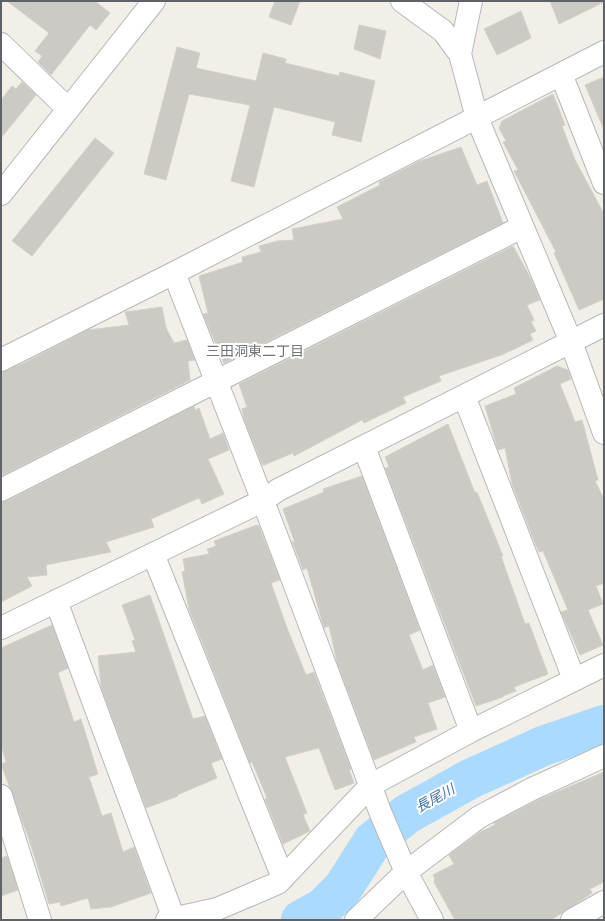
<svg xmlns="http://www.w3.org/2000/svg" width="605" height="921" font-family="'IBM Plex Sans','Noto Sans JP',sans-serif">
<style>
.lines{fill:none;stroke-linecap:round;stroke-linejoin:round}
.river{stroke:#aadaff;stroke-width:40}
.building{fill:#cccac5;stroke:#d6d1c6}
.minor-casing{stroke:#b5b8bc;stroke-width:24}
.minor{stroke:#fff;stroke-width:22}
.labels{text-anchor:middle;stroke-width:4;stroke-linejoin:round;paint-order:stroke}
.neighbourhood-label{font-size:14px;fill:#70757a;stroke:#fff}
.water-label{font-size:14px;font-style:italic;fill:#4174aa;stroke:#fff}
</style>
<rect width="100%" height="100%" fill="#f1efe8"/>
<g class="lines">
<path class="river" d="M 301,920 L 323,908 L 343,888 L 373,841 L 407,814 L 470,779 L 543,746 L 604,725"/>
</g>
<path class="building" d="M 7,1 L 95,1 L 110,13 L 96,30 L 90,25 L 51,75 L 38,62 L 42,56 L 35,51 L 49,33 Z
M 275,1 L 300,1 L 291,25 L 269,17 Z
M 550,1 L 604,1 L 604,2 L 559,24 Z
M 521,11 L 531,38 L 497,55 L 484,29 Z
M 359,25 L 386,31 L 380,59 L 354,49 Z
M 177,47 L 200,53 L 196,68 L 256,81 L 263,53 L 286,59 L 285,63 L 339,76 L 340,72 L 375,81 L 361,142 L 332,135 L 335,122 L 274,107 L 254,187 L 231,181 L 250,105 L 189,94 L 166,180 L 144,174 Z
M 604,77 L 604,130 L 585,85 Z
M 22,82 L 36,95 L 1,138 L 1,100 L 12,86 L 16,89 Z
M 553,94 L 565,125 L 562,126 L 575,160 L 604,214 L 604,299 L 579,310 L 554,253 L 556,252 L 514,171 L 518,170 L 503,142 L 506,141 L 499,128 L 502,121 Z
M 95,138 L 114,153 L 32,256 L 12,241 Z
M 461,147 L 477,185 L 487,181 L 503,223 L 224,363 L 203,314 L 208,313 L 199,276 L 243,262 L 242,257 L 261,252 L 259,246 L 278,241 L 294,240 L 292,229 L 343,219 L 337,207 L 380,185 L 379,182 L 420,161 Z
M 513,246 L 530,277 L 540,300 L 527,305 L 534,320 L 531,322 L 536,331 L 530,334 L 533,340 L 504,354 L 439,376 L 441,381 L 403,397 L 406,403 L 364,423 L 362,420 L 294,456 L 293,453 L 264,465 L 262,464 L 245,422 L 242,409 L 247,407 L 239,384 Z
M 162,307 L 166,328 L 174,343 L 187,340 L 195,360 L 188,361 L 190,380 L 1,476 L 1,372 L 22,364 L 88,330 L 129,325 L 125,312 Z
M 557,366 L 568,370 L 571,379 L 560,384 L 575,422 L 582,420 L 598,480 L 595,481 L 604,499 L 604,583 L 596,586 L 603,604 L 588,610 L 603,645 L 580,655 L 561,612 L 568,610 L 543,551 L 539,552 L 535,543 L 512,484 L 505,448 L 498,450 L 485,406 L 516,394 L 514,388 Z
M 194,406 L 195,410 L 199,408 L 210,439 L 223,433 L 229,450 L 208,459 L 224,494 L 202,504 L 199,498 L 151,519 L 154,527 L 106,542 L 111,552 L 46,565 L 47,575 L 27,577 L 32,586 L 1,602 L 1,502 L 7,501 Z
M 448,424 L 475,493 L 477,492 L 503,556 L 501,556 L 525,624 L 529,623 L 548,674 L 514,687 L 516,691 L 503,696 L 503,697 L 476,706 L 385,468 L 389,467 L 385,457 Z
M 362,476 L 420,630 L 409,635 L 423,670 L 433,665 L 445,697 L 428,703 L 437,729 L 414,737 L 416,742 L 374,760 L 337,662 L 329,626 L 324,628 L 307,568 L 303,570 L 292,541 L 295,543 L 283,509 L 324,492 L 323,489 Z
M 257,525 L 259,526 L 280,580 L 271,583 L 287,628 L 306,675 L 314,672 L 351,769 L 349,770 L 354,783 L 335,790 L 319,748 L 285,757 L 307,813 L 303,815 L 310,831 L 283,844 L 265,799 L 267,798 L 252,762 L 250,763 L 189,609 L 182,572 L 185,571 L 183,559 L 209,554 L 207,549 L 216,546 L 214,541 Z
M 150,595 L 193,719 L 205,716 L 222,759 L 211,763 L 217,778 L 177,795 L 178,796 L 146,808 L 101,687 L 98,656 L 136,652 L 132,641 L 135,640 L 122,605 Z
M 52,625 L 68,668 L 58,673 L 74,722 L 81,719 L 98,774 L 89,777 L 102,816 L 111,813 L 123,852 L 134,847 L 151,893 L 111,907 L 91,909 L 88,898 L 61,906 L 60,902 L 49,904 L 29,839 L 1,764 L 6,762 L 1,745 L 1,648 Z
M 604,772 L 604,882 L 590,889 L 592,893 L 551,920 L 455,920 L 434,882 L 435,879 L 433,875 L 454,864 L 449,855 L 480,832 L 495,825 L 494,823 L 538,800 Z
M 7,856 L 18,890 L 1,896 L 1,858 Z"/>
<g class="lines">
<defs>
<path id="minor" d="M 402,1 L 443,31 L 460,54
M 471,1 L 460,54 L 477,118 L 571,342 L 604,433
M 1,44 L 68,109
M 561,74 L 604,183
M 1,194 L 154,1
M 174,273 L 273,527 L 381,814 L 406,872 L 432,920
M 1,360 L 174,273 L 604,52
M 464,396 L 574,679
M 364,447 L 471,731
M 1,490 L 522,227
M 153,554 L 283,878
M 56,601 L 174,919
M 1,628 L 262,501 L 278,490 L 604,325
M 1,796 L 40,920
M 167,920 L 217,909 L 278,883 L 371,785 L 471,731 L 604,665
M 356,920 L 406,872 L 479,817 L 532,789 L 604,756
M 572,920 L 604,902"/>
</defs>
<use href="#minor" class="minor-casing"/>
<use href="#minor" class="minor"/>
</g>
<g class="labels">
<g class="neighbourhood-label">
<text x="255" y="356">三田洞東二丁目</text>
</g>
<g class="water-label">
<text transform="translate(435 798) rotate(-29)" y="5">長尾川</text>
</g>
</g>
<rect width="605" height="921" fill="none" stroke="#5f6368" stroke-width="4"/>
</svg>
